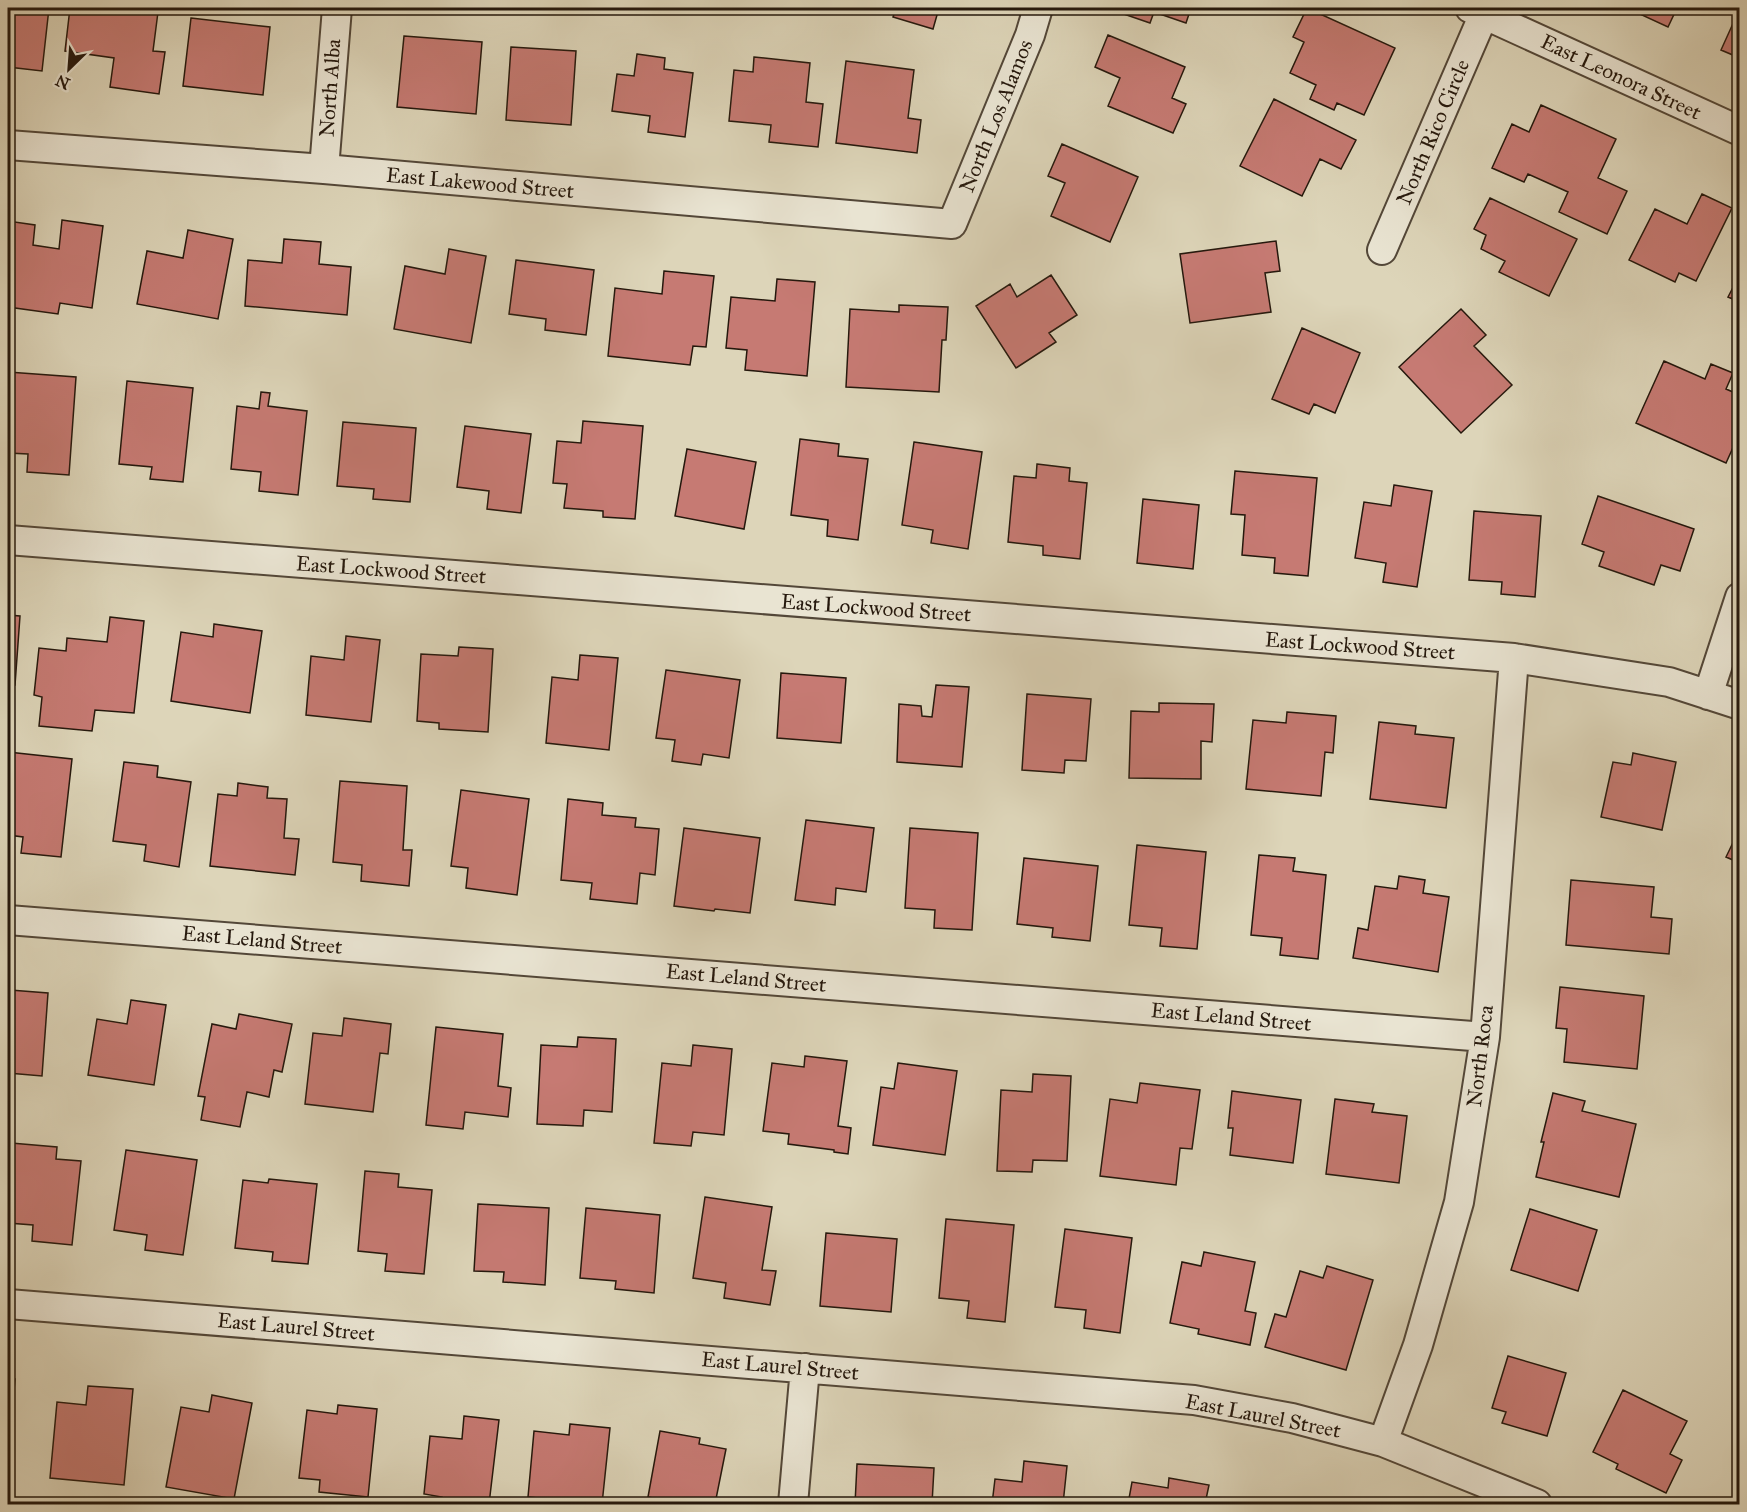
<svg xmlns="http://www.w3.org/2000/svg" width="1747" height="1512" font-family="'IM FELL Great Primer',serif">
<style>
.building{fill:#c67a73;stroke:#25180d;stroke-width:1.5}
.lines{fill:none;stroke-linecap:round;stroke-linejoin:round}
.street-casing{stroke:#534738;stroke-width:32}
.street{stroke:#e9e4d2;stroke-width:28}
.labels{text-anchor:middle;stroke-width:5;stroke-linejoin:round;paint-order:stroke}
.street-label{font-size:21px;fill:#25180d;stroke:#e9e4d2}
</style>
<rect width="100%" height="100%" fill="#ddd5b9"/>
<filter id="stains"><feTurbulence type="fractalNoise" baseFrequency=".00333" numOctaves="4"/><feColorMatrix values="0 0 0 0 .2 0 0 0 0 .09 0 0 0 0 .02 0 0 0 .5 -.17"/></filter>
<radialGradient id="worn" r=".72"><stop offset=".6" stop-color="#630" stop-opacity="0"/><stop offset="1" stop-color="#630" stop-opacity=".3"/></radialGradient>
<path class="building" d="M 8,8 L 49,8 L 42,71 L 8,67 Z
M 70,8 L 126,8 L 158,12 L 153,51 L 165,52 L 159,94 L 110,87 L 114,58 L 65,51 Z
M 896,8 L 939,8 L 933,29 L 893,17 Z
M 1116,8 L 1191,8 L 1186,23 L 1154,12 L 1150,23 L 1115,11 Z
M 1307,8 L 1395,48 L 1364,115 L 1337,103 L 1334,110 L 1310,99 L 1316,85 L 1290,73 L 1304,42 L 1293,37 Z
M 1632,8 L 1677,8 L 1668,27 L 1631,10 Z
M 1740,8 L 1740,58 L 1721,50 Z
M 191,18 L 270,27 L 263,95 L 183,86 Z
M 1108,35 L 1185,67 L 1172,98 L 1186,104 L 1173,133 L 1108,106 L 1120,78 L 1095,67 Z
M 404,36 L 482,42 L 476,114 L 397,107 Z
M 511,47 L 576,51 L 571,125 L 506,120 Z
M 637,54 L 665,58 L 664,69 L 693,73 L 685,137 L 648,132 L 650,116 L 612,111 L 617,74 L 634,76 Z
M 754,57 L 810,63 L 806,102 L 823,104 L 818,147 L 769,142 L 771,125 L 729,121 L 734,70 L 753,72 Z
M 846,61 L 914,70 L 908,118 L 921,120 L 917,153 L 836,143 Z
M 1274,99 L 1356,140 L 1341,169 L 1320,159 L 1302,196 L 1240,166 Z
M 1541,105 L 1616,139 L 1598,178 L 1627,191 L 1607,234 L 1559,212 L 1568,192 L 1528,174 L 1524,182 L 1492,168 L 1512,124 L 1529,132 Z
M 1062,144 L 1138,177 L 1110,242 L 1051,216 L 1065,183 L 1048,176 Z
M 1702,194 L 1732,208 L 1696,281 L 1679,273 L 1675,282 L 1629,260 L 1655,209 L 1687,224 Z
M 1490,198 L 1577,239 L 1549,296 L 1499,272 L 1505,261 L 1481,249 L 1486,235 L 1474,229 Z
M 62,220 L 103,226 L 92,308 L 60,303 L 58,314 L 8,307 L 8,221 L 35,225 L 33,245 L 59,249 Z
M 188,230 L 233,239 L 218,319 L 137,304 L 147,251 L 183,258 Z
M 284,239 L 321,242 L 319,264 L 351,267 L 347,315 L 245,306 L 248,260 L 282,263 Z
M 1276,241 L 1280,271 L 1265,273 L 1271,312 L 1190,323 L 1180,254 Z
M 449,249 L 486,256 L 471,343 L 394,329 L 405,266 L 445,274 Z
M 516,260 L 594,270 L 586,335 L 545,330 L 546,319 L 509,314 Z
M 664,271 L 714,276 L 706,347 L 693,346 L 690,365 L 608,356 L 615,288 L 662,294 Z
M 1740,274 L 1740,302 L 1728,297 Z
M 1051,275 L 1077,315 L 1049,333 L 1056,342 L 1016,368 L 976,306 L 1010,284 L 1017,297 Z
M 777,279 L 815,282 L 807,376 L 745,370 L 747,350 L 726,348 L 731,297 L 775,301 Z
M 899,305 L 948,307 L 946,340 L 942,340 L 939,392 L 846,387 L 850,309 L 899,312 Z
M 1461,309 L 1486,335 L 1474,346 L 1512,385 L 1461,433 L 1399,367 Z
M 1302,328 L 1360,353 L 1335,413 L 1314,404 L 1309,414 L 1272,399 Z
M 1664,361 L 1705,379 L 1711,364 L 1733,373 L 1726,389 L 1740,395 L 1740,432 L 1726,463 L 1636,423 Z
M 8,372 L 76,377 L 69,475 L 27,472 L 28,454 L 8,453 Z
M 127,381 L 193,388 L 183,482 L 150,479 L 152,467 L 119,464 Z
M 261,392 L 270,393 L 268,406 L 307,411 L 298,495 L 259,491 L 261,472 L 231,469 L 237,406 L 259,409 Z
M 583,421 L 643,426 L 635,519 L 603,517 L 603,511 L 564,508 L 567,484 L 553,483 L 557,441 L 581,443 Z
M 343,422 L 416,428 L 410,502 L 373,499 L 374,489 L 337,486 Z
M 465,426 L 531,434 L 521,513 L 487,509 L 489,491 L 457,487 Z
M 800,439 L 839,444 L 838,456 L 868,459 L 858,540 L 827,536 L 828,520 L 791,515 Z
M 914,442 L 982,452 L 968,549 L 931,543 L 933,530 L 902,525 Z
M 687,449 L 756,462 L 744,529 L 675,516 Z
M 1037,464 L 1070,468 L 1069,481 L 1087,483 L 1080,559 L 1043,555 L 1043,546 L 1008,542 L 1014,476 L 1036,478 Z
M 1235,471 L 1317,478 L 1308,576 L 1274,573 L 1275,558 L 1242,555 L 1245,515 L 1231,514 Z
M 1394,485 L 1432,491 L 1417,587 L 1383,582 L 1386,563 L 1355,558 L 1364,502 L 1391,506 Z
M 1598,496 L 1694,529 L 1680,571 L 1661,565 L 1654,585 L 1599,566 L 1604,552 L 1582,544 Z
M 1143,499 L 1199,505 L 1193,569 L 1137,563 Z
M 1474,511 L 1541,516 L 1535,597 L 1501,594 L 1502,582 L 1469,580 Z
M 8,615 L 20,616 L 15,685 L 8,685 Z
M 110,617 L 144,621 L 134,713 L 95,710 L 92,731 L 39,726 L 42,697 L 34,695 L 39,648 L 66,651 L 67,638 L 107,642 Z
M 214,624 L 262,631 L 250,713 L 171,701 L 181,632 L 213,637 Z
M 346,636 L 380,640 L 371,722 L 306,715 L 311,656 L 344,660 Z
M 459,647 L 493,649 L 488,732 L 439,729 L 439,723 L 417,721 L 421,654 L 458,656 Z
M 580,655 L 618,658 L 609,750 L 546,743 L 552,677 L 578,680 Z
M 666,670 L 740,680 L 729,758 L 703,754 L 701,765 L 672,761 L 675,740 L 656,738 Z
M 781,673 L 846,678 L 841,743 L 777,738 Z
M 936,685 L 969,687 L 962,767 L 897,762 L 899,704 L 921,706 L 922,716 L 932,717 Z
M 1027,694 L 1091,699 L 1086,761 L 1065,760 L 1064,773 L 1022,770 Z
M 1159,703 L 1214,704 L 1212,742 L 1201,741 L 1201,779 L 1129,778 L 1131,711 L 1159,712 Z
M 1287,712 L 1336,716 L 1333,753 L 1325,752 L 1321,796 L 1246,789 L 1253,720 L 1286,723 Z
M 1379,722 L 1416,726 L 1415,734 L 1454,738 L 1446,808 L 1370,799 Z
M 8,752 L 72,759 L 61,857 L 21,853 L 23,837 L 8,835 Z
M 1633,753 L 1676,762 L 1662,830 L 1601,817 L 1613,762 L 1631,765 Z
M 124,762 L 158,766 L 157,777 L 191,782 L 179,867 L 144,861 L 146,845 L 113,841 Z
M 340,781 L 407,786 L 403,850 L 412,850 L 409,886 L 361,881 L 362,865 L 333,862 Z
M 238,783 L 268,787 L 267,798 L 287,799 L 284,838 L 299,839 L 295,875 L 210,866 L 218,794 L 237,796 Z
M 461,790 L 529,799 L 517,895 L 466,888 L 468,868 L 451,866 Z
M 568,799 L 603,803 L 602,815 L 636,818 L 635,827 L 659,829 L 655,875 L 640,873 L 637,904 L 590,899 L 592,883 L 561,880 Z
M 806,820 L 874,828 L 866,892 L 836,888 L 835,905 L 795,900 Z
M 684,828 L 760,838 L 750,913 L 715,909 L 714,911 L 674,906 Z
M 910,828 L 978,833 L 972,930 L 934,928 L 935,910 L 905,908 Z
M 1740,828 L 1740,863 L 1726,857 Z
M 1137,845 L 1206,852 L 1197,949 L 1160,946 L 1162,928 L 1129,925 Z
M 1259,855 L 1295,858 L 1293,871 L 1326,875 L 1318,959 L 1280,955 L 1282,938 L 1251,935 Z
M 1024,858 L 1098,866 L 1090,941 L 1052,937 L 1053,928 L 1017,924 Z
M 1399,876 L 1425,880 L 1423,893 L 1449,897 L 1438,972 L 1353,958 L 1358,928 L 1368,930 L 1375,886 L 1397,889 Z
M 1571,880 L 1654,887 L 1651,917 L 1672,919 L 1669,954 L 1566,945 Z
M 1560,987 L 1644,996 L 1637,1069 L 1564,1062 L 1567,1029 L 1556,1028 Z
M 10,990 L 48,993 L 42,1076 L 8,1073 L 8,1000 L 9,1000 Z
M 131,1000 L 166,1005 L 154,1085 L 88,1075 L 97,1019 L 127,1024 Z
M 239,1014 L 292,1024 L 282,1072 L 274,1070 L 269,1097 L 247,1092 L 240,1127 L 201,1120 L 205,1097 L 198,1096 L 212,1024 L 236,1029 Z
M 344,1018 L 391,1024 L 388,1054 L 380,1053 L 373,1112 L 305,1104 L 313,1033 L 342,1036 Z
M 436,1027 L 503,1034 L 498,1086 L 511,1088 L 508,1117 L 465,1112 L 463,1129 L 426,1125 Z
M 578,1037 L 616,1039 L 612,1112 L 584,1110 L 583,1126 L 537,1124 L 541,1045 L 577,1047 Z
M 693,1045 L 732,1049 L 724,1135 L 693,1132 L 691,1146 L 654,1143 L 662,1063 L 691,1066 Z
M 805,1056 L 847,1061 L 838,1126 L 851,1128 L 848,1154 L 834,1152 L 834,1150 L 788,1144 L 789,1134 L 763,1131 L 772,1063 L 804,1067 Z
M 898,1063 L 957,1071 L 945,1155 L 873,1145 L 881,1087 L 894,1089 Z
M 1033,1074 L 1071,1076 L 1067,1161 L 1033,1160 L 1032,1172 L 997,1171 L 1001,1090 L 1032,1092 Z
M 1140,1083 L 1200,1090 L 1192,1149 L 1180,1148 L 1176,1185 L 1100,1176 L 1110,1099 L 1137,1103 Z
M 1232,1091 L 1301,1100 L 1293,1163 L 1230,1155 L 1233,1128 L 1228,1128 Z
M 1553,1093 L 1585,1101 L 1582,1111 L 1636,1124 L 1619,1197 L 1536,1177 L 1544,1142 L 1541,1142 Z
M 1335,1099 L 1374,1104 L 1372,1112 L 1407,1116 L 1399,1183 L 1326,1174 Z
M 11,1143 L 57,1147 L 56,1159 L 81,1161 L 72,1245 L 32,1241 L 33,1225 L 8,1223 L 8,1171 Z
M 126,1150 L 197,1160 L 183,1255 L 145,1250 L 147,1235 L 114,1230 Z
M 365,1171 L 399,1174 L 398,1187 L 432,1190 L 424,1274 L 385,1271 L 387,1254 L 358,1251 Z
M 269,1179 L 317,1184 L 308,1264 L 272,1261 L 273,1252 L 235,1248 L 243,1180 L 268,1183 Z
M 705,1197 L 772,1207 L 762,1270 L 776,1271 L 770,1305 L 724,1298 L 726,1283 L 693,1278 Z
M 478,1204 L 549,1208 L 545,1285 L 503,1282 L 504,1272 L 474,1271 Z
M 586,1208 L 660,1215 L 654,1293 L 615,1289 L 616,1281 L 580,1278 Z
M 1530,1209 L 1597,1230 L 1578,1291 L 1511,1270 Z
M 946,1219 L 1014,1225 L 1005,1322 L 967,1318 L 969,1301 L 939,1298 Z
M 1065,1229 L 1132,1238 L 1120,1333 L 1084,1328 L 1086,1310 L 1055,1307 Z
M 826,1233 L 897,1239 L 891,1312 L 820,1306 Z
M 1204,1252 L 1255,1262 L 1245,1311 L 1256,1313 L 1250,1345 L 1198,1334 L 1199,1329 L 1170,1323 L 1182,1262 L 1201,1266 Z
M 1327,1266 L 1373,1280 L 1346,1370 L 1265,1347 L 1275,1314 L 1286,1317 L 1300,1271 L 1323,1278 Z
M 1508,1356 L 1566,1373 L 1547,1436 L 1502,1423 L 1506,1412 L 1492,1408 Z
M 8,1379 L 15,1379 L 8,1459 Z
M 88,1386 L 133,1389 L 124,1485 L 50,1478 L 57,1402 L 86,1405 Z
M 1623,1390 L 1687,1421 L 1670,1454 L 1682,1460 L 1666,1493 L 1616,1469 L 1618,1464 L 1593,1452 Z
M 212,1395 L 252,1403 L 234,1499 L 166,1487 L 181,1407 L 209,1412 Z
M 338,1405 L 377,1409 L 368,1497 L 319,1492 L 320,1480 L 299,1478 L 307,1410 L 337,1414 Z
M 464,1416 L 499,1420 L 489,1504 L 441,1504 L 442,1497 L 424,1494 L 430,1436 L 462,1439 Z
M 570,1424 L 610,1428 L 602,1504 L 528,1497 L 534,1431 L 569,1435 Z
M 660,1431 L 700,1438 L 699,1444 L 726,1449 L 715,1504 L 680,1504 L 680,1503 L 648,1497 Z
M 1024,1461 L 1067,1466 L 1063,1504 L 992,1504 L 995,1479 L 1022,1482 Z
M 857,1464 L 934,1468 L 932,1504 L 855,1504 Z
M 1169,1478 L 1209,1485 L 1205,1504 L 1128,1504 L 1132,1482 L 1168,1488 Z"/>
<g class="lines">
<defs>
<path id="street" d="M 1470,8 L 1740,131
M 8,145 L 324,169 L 952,224 L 1030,35 L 1038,8
M 324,169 L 337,8
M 1382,250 L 1484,14
M 8,540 L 1514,658 L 1669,682 L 1740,705
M 1708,695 L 1740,597
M 8,920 L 1485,1037
M 8,1304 L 1194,1400 L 1292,1418 L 1383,1442 L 1537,1504
M 1383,1442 L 1418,1345 L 1459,1202 L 1485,1037 L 1514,658
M 793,1504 L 805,1368"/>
</defs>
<use href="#street" class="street-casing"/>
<use href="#street" class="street"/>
</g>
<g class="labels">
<g class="street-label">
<text transform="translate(1621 77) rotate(25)" y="7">East Leonora Street</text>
<text transform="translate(330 88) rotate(-86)" y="7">North Alba</text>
<text transform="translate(996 116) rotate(-68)" y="7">North Los Alamos</text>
<text transform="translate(1433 132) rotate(-67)" y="7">North Rico Circle</text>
<text transform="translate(480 183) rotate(5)" y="7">East Lakewood Street</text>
<text transform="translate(391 570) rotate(4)" y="7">East Lockwood Street</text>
<text transform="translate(876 608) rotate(4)" y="7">East Lockwood Street</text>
<text transform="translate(1360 646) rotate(4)" y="7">East Lockwood Street</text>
<text transform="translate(262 940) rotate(5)" y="7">East Leland Street</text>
<text transform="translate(746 978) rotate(5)" y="7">East Leland Street</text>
<text transform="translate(1231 1017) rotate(5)" y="7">East Leland Street</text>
<text transform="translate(1480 1056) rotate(-83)" y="7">North Roca</text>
<text transform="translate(296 1327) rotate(5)" y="7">East Laurel Street</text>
<text transform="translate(780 1366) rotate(5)" y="7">East Laurel Street</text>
<text transform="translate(1263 1416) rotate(11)" y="7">East Laurel Street</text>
</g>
</g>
<rect width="1747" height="1512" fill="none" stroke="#ddd5b9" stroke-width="30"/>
<rect x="9" y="9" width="1729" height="1494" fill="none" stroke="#25180d" stroke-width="3"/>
<rect x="15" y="15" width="1717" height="1482" fill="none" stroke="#25180d" stroke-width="1.5"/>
<g transform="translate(69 69) rotate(205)" stroke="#e9e4d2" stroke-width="4.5" paint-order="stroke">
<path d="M0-4.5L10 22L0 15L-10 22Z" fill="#25180d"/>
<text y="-9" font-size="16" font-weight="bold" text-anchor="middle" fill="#25180d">N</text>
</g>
<rect width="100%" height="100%" filter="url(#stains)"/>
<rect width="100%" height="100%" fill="url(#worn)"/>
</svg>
